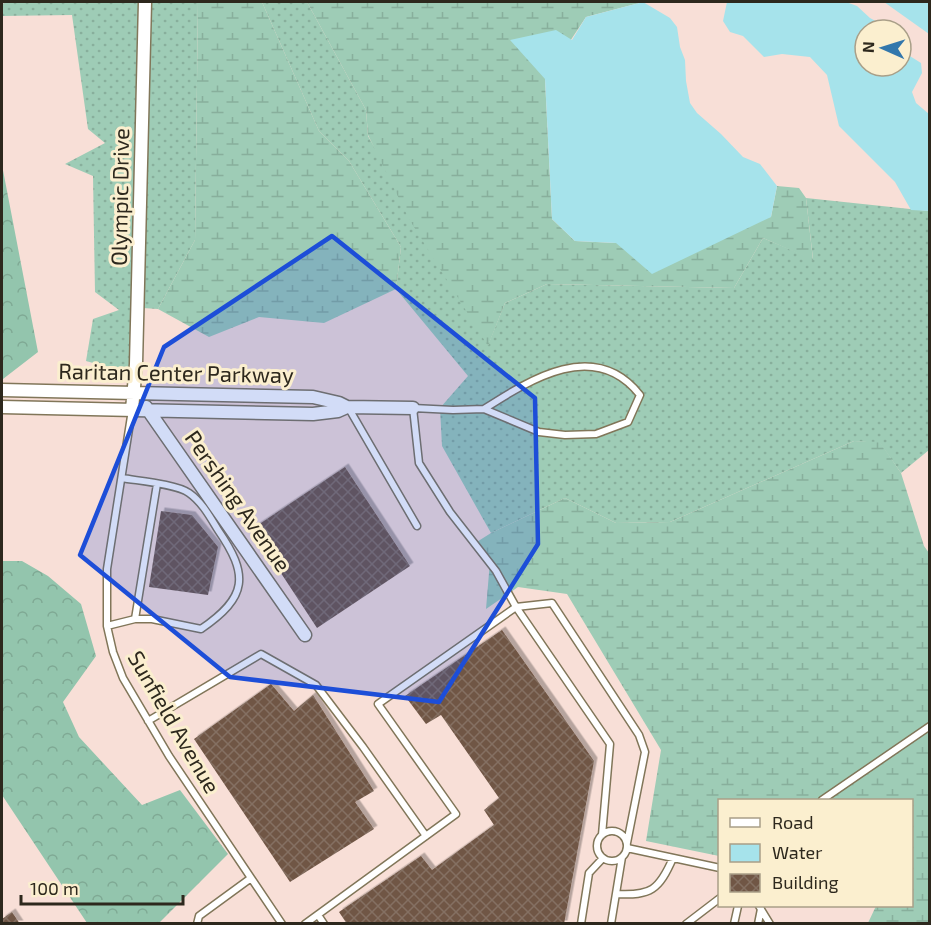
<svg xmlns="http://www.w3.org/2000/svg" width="931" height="925" font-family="'Exo 2',sans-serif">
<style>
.industrial{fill:#f8dfd7;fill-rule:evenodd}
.grass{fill:url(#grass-dots)}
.forest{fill:url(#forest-crowns)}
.wetland{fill:url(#wetland-marsh)}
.water{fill:#a6e3eb}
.building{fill:url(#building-cross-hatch);filter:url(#shadow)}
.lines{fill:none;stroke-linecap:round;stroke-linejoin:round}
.service-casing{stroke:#817659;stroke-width:9}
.minor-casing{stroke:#817659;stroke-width:15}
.service{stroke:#fff;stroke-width:6}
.minor{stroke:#fff;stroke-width:12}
.marked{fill:#1d4ed8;fill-opacity:0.2;stroke:#1d4ed8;stroke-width:4.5;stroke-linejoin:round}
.labels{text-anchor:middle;stroke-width:6;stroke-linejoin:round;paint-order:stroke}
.street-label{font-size:22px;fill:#2d281d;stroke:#fbefcf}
</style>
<defs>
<pattern id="grass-dots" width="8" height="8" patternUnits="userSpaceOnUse" patternTransform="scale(1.5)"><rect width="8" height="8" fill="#9eccb6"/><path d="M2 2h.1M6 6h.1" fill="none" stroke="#88af9c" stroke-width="1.8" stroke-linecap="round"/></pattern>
<pattern id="forest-crowns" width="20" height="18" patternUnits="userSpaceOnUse" patternTransform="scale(1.5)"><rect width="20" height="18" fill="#93c5ad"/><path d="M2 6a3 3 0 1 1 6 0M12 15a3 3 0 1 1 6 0" fill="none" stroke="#7fa994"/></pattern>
<pattern id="wetland-marsh" width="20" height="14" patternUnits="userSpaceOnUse" patternTransform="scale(1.5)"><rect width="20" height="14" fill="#9eccb6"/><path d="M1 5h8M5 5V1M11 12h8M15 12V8" fill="none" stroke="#88af9c"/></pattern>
<pattern id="building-cross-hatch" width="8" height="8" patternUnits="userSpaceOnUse" patternTransform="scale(1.5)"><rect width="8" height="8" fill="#705645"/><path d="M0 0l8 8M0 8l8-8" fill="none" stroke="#847062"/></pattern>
<filter id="shadow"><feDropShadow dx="3.5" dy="-3.5" stdDeviation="0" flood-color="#0004"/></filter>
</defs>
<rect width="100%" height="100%" fill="#fbefcf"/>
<path class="industrial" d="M 2,2 L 929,2 L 929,923 L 2,923 ZM 865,30 L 901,30 L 901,66 L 865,66 ZM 720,800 L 912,800 L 912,906 L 720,906 Z"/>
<path class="grass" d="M 8,2 L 198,2 L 195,240 L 158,309 L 143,308 L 139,376 L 86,361 L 93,319 L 119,310 L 95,292 L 93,176 L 65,164 L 105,143 L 88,129 L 72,15 L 2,16 L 2,4 Z
M 262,2 L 307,2 L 366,110 L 368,136 L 488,345 L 505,303 L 547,284 L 734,288 L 763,238 L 813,259 L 806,198 L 929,211 L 929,450 L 901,473 L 880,443 L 854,441 L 670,522 L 616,523 L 565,498 L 491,533 L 442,446 L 440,408 L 468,376 L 396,289 L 401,247 L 349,161 L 319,131 Z"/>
<path class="forest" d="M 2,165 L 38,352 L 3,379 L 2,379 Z
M 2,561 L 22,561 L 48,576 L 81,604 L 96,656 L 63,702 L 79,737 L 142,805 L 180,790 L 228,854 L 159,923 L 87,923 L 2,795 Z"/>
<path class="wetland" d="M 198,2 L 262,2 L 319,131 L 349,161 L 401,247 L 396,289 L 324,323 L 259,317 L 209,337 L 158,309 L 195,240 Z
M 307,2 L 643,2 L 586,17 L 545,79 L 552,219 L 575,241 L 616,243 L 771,217 L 777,186 L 799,188 L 806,198 L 813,260 L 763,238 L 734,288 L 547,284 L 505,303 L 488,346 L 409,219 L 368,135 L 366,110 Z
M 854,441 L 880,442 L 901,473 L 924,546 L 929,553 L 929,923 L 868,923 L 876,906 L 912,906 L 912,800 L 720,800 L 719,856 L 646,841 L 661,750 L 567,594 L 518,587 L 486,609 L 490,561 L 472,545 L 491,533 L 565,498 L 616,523 L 670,522 Z"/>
<path class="water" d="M 643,2 L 670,18 L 677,27 L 680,47 L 685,60 L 686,81 L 690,103 L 697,113 L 721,134 L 743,157 L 760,164 L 777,186 L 771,217 L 652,274 L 616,243 L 575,241 L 552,219 L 545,79 L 510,40 L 556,30 L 572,40 L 586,17 Z
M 727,2 L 846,2 L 857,6 L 870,18 L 892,30 L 865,30 L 865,66 L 901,66 L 901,46 L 905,53 L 921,63 L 922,73 L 912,92 L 916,103 L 929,114 L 929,211 L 911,210 L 895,182 L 839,126 L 827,75 L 810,57 L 782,54 L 764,57 L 743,36 L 730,32 L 723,21 Z
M 884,2 L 929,2 L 929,34 Z"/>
<path class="building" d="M 345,467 L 410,566 L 317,628 L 252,529 Z
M 161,511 L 192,515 L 218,547 L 208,595 L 149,587 Z
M 502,630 L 594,761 L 564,924 L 347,924 L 339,912 L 421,856 L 432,870 L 494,825 L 484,810 L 499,798 L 441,715 L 426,724 L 405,696 Z
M 271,684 L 294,711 L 313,695 L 374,791 L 355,802 L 374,829 L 290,882 L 194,739 Z
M 12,912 L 20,924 L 2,924 L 2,919 Z"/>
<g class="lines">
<defs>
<path id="service" d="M 348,407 L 417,526
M 484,409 C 531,379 595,338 640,395 L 628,422 L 596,434 L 565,435 L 539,432 L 484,409 L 453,410 L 413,408 L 419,463 L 450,512 L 496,571 L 516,607 L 552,603 L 639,735 L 645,752 L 627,843
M 132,410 L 107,569 L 107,626 L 113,652 L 123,678 L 169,756 L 282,924
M 135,619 L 157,484
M 107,626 L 135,619 L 152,619 L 201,629 C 248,597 249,575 218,530 C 210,517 202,502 189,493 C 176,484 139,481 122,478
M 148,721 L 261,654 L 316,685 L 363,747 L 426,836
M 822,800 L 930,726
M597 846a15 15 0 1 1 30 0a15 15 0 1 1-30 0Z
M 627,848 L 720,868
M 616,894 C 651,896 659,890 673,858
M 759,906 L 770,924
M 318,915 L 324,924
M 197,924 L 199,916 L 251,878
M 305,924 L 456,814 L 378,704 L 516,607 L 610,744 L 602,835
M 581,924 L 589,873 L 603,858
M 611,924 L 622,857
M 686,924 L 720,898
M 734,924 L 738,906
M 758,924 L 761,909"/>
<path id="minor" d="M 2,390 L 313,397 L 339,403 L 347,407
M 2,407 L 313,414 L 338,411 L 347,407 L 413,408
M 146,407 L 305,635
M 132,410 L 136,364 L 145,2"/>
</defs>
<use href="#service" class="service-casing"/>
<use href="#minor" class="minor-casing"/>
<use href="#service" class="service"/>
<use href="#minor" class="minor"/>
</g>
<path class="marked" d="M 332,236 L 535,398 L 538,544 L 439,702 L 230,677 L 80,555 L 164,347 Z"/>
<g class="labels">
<g class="street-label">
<text transform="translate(120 197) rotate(-89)" y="8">Olympic Drive</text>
<text transform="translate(176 373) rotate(1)" y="8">Raritan Center Parkway</text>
<text transform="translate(238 501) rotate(55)" y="8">Pershing Avenue</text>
<text transform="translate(174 722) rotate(60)" y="8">Sunfield Avenue</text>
</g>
</g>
<rect width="931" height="925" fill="none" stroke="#2d281d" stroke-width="6"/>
<rect x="718" y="799" width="195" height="108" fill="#fbefcf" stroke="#a99f88" stroke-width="1.5"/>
<rect x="730" y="818" width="30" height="9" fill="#ffffff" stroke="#a99f88" stroke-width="1.5"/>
<text x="772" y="829" font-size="18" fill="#2d281d">Road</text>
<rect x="730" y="844" width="30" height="18" fill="#a6e3eb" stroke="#a99f88" stroke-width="1.5"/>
<text x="772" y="859" font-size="18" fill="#2d281d">Water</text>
<rect x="730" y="874" width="30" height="18" fill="url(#building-cross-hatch)" stroke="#a99f88" stroke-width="1.5"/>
<text x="772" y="889" font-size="18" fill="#2d281d">Building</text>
<g transform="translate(883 48) rotate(273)"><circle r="28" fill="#fbefcf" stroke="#a99f88" stroke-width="1.5"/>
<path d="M0-4.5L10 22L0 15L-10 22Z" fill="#3277ac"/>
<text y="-9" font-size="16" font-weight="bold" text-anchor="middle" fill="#2d281d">N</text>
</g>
<path d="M21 895v9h162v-9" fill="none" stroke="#2d281d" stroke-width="3"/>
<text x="30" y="895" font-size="18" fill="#2d281d" stroke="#fbefcf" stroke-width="4.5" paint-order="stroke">100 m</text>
</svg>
